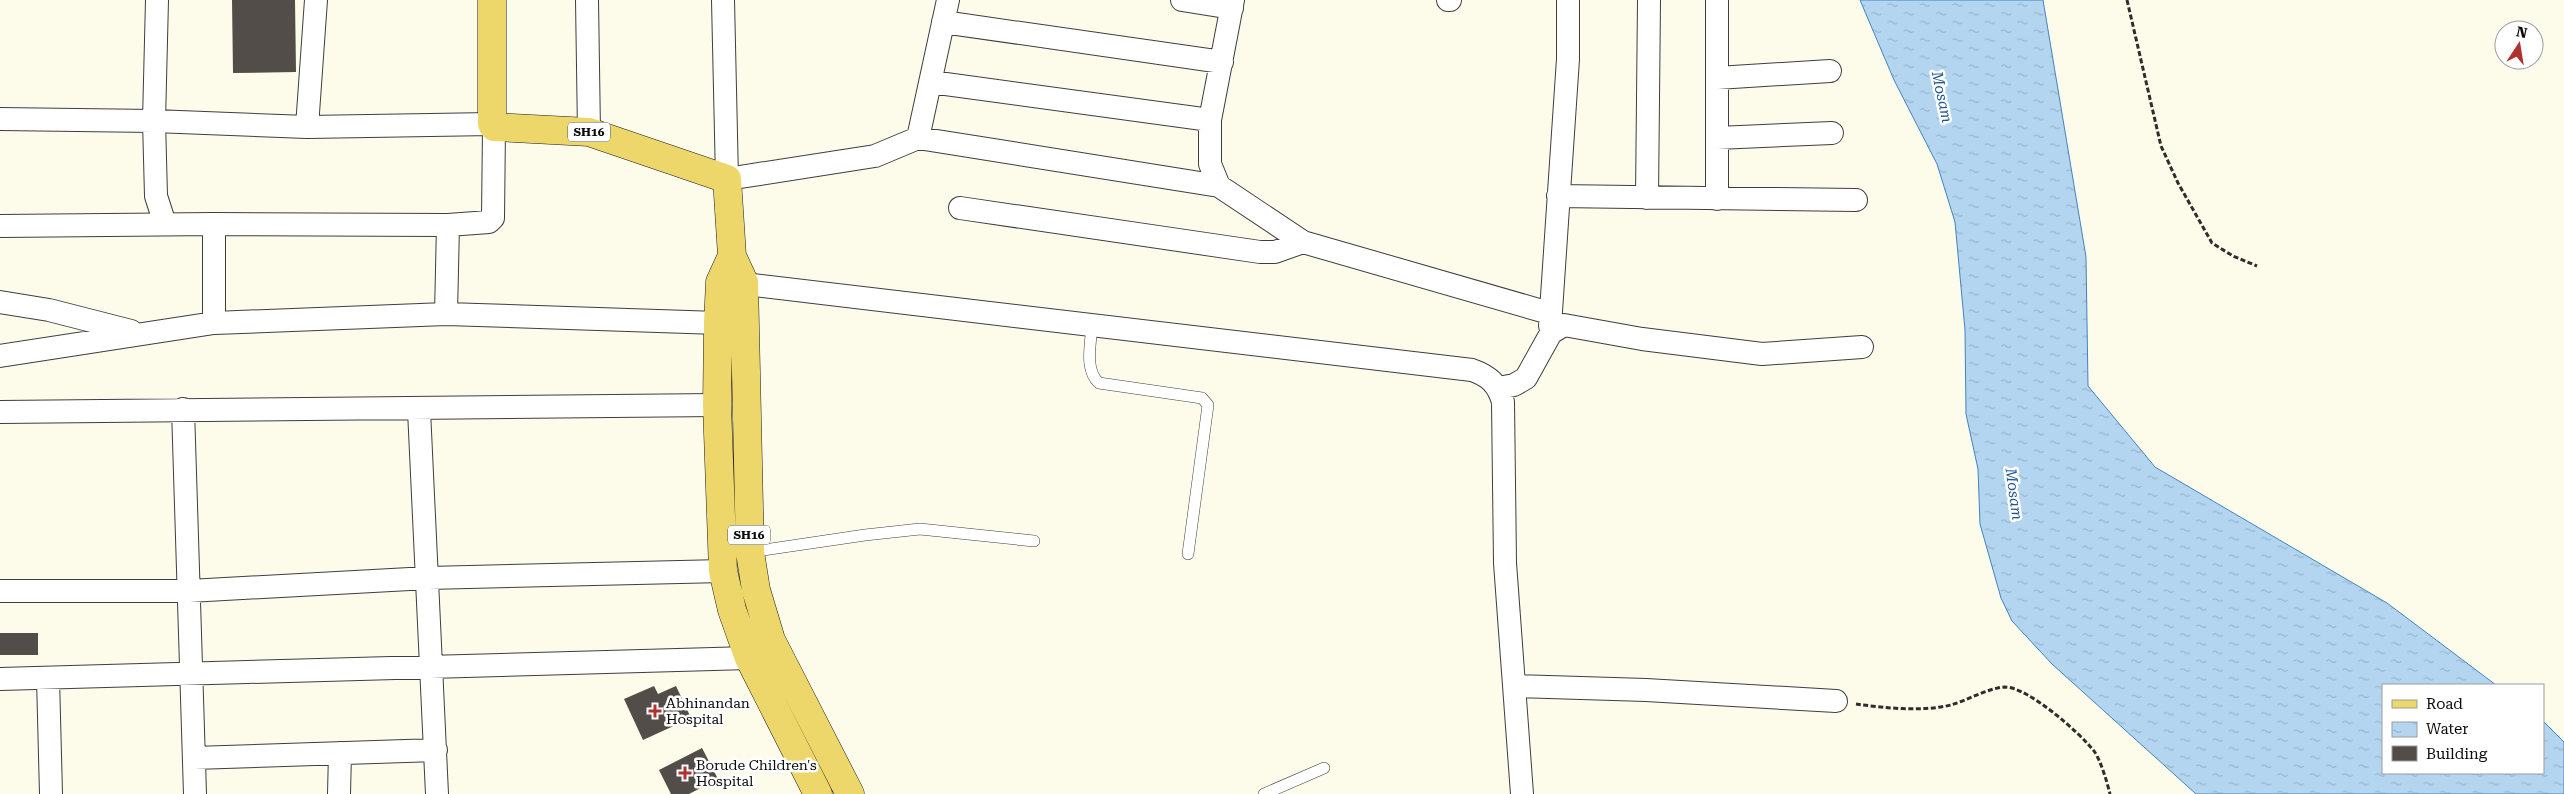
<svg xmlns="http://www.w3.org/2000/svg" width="2564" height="794" font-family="'Roboto Serif',serif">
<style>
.water{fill:url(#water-ripples);stroke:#4084c1}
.building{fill:#524d48}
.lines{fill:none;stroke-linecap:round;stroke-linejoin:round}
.service-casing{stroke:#3e3e3e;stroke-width:12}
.minor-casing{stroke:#3e3e3e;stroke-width:24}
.primary-casing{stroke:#1c1c1c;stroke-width:29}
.path{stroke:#2d2d2d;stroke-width:3;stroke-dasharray:5 2.5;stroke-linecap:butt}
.service{stroke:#fff;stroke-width:11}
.minor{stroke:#fff;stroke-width:22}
.primary{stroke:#edd76a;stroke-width:28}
.poi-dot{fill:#af322f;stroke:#fff;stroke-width:2}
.labels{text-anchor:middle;stroke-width:5;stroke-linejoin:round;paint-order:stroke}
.shield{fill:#fff;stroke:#545454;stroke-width:1}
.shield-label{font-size:12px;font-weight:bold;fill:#0b0b0b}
.poi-label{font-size:14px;fill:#0b0b0b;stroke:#fff;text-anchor:start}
.water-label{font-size:15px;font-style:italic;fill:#1f5791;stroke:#fff}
</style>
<defs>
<pattern id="water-ripples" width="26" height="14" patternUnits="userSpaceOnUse" patternTransform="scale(1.25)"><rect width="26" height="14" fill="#b3d5f0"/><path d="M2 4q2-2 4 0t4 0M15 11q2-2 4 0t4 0" fill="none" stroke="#99b6cc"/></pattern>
</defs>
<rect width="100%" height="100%" fill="#fdfbea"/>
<path class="water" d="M 1860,0 L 2043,0 L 2086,257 L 2088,386 L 2155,467 L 2387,603 L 2496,685 L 2383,685 L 2383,773 L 2543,773 L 2543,721 L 2564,742 L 2564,794 L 2196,794 L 2052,664 L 2012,621 L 2001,598 L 1980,524 L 1978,469 L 1966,414 L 1965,330 L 1955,222 L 1937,164 L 1894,80 Z"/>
<path class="building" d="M 232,0 L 295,0 L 296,72 L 233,73 Z
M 0,633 L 38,633 L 38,655 L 0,655 Z
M 654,686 L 658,694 L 676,686 L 691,718 L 643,740 L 624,699 Z
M 702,748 L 718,779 L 689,794 L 671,794 L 659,770 Z"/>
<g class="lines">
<defs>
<path id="service" d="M 1092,325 C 1091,343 1084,370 1099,383 L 1202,398 L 1208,405 L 1188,554
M 750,552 L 865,535 L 920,529 L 1034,541
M 1264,794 L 1324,768"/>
<path id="minor" d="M 157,0 L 154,121 L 307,127 L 492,124
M 587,0 L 589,132
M 723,0 L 727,179 L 875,156 L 918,138 L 1219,186
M 1182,0 L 1232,8
M 1233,0 L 1210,120 L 1210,164 L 1219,186 L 1303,242 L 1549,313
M 1448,0 L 1450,0
M 943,22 L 1222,62
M 1717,78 L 1830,71
M 931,82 L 1210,120
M 0,119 L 154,121 L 156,196 L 165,224
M 307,127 L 316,0
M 918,138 L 948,0
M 1717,138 L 1832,133
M 1558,196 L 1856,200
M 1647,198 L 1649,0
M 1717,199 L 1717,0
M 960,208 L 1260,252 L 1275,252 L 1303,242
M 0,226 L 214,224
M 728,282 L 1472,370 C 1489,376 1498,384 1503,402 L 1505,563 L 1522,794
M 0,302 L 49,310 L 131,331
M 446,314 L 448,225 L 489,222 L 493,218 L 494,127
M 214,323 L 214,224 L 448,225
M 1550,326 L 1568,59 L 1568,0
M 0,356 L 214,323 L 446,314 L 718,323
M 1499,388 L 1514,385 L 1526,378 L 1551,333 L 1564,325 L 1642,339 L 1762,354 L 1862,347
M 183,409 L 195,794
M 419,410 L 437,794
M 0,412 C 239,408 478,409 717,405
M 0,591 L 189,591 L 428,578 L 723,571
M 48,678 L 51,794
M 0,679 L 749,658 L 763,654
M 1514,686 L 1646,690 L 1836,701
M 194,758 L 436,750
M 339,794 L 340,753"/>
<path id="primary" d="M 492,0 L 492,124 L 494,127 L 589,132 L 727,179 L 732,256 L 744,282 L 750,552 L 756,590 L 771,640 L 850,794
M 732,256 L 720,282 L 718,323 L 717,405 L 723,571 L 732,610 L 749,658 L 818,794"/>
</defs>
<use href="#service" class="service-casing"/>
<use href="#minor" class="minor-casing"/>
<use href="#primary" class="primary-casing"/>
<path class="path" d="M 2127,0 L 2161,146 L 2178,183 L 2212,243 L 2233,256 L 2257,266
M 1856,704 C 1885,708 1922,712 1951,705 C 1968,700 1988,688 2005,687 C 2028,687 2080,733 2094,751 C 2101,761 2107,782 2110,794"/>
<use href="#service" class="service"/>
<use href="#minor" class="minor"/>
<use href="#primary" class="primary"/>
</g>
<g class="poi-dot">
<path d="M652.5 703.5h5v5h5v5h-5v5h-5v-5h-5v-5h5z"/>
<path d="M682.5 765.5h5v5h5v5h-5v5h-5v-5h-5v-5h5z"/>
</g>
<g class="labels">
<g class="shield">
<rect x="568" y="122.5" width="42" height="19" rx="4"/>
<rect x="728" y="525.5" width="42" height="19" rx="4"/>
</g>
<g class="shield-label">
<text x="589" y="136">SH16</text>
<text x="749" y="539">SH16</text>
</g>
<g class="poi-label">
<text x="666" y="708">Abhinandan<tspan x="666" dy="16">Hospital</tspan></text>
<text x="696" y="770">Borude Children's<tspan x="696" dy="16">Hospital</tspan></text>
</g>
<g class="water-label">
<text transform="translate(1942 97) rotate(78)" y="5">Mosam</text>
<text transform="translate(2014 494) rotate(82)" y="5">Mosam</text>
</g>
</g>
<rect x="2382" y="684" width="162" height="90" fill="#ffffff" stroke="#9d9d9d"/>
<rect x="2392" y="700" width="25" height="8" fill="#edd76a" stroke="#9d9d9d"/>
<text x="2426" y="709" font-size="15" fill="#0b0b0b">Road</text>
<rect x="2392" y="722" width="25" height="15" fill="url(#water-ripples)" stroke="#9d9d9d"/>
<text x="2426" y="734" font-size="15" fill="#0b0b0b">Water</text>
<rect x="2392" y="746" width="25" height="15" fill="#524d48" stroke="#9d9d9d"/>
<text x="2426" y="759" font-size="15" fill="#0b0b0b">Building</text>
<g transform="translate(2519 45) rotate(12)"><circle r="24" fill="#ffffff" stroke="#9d9d9d"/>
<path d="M0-4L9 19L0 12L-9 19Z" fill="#af322f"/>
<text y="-8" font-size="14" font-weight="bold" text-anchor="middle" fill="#0b0b0b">N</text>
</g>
</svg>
